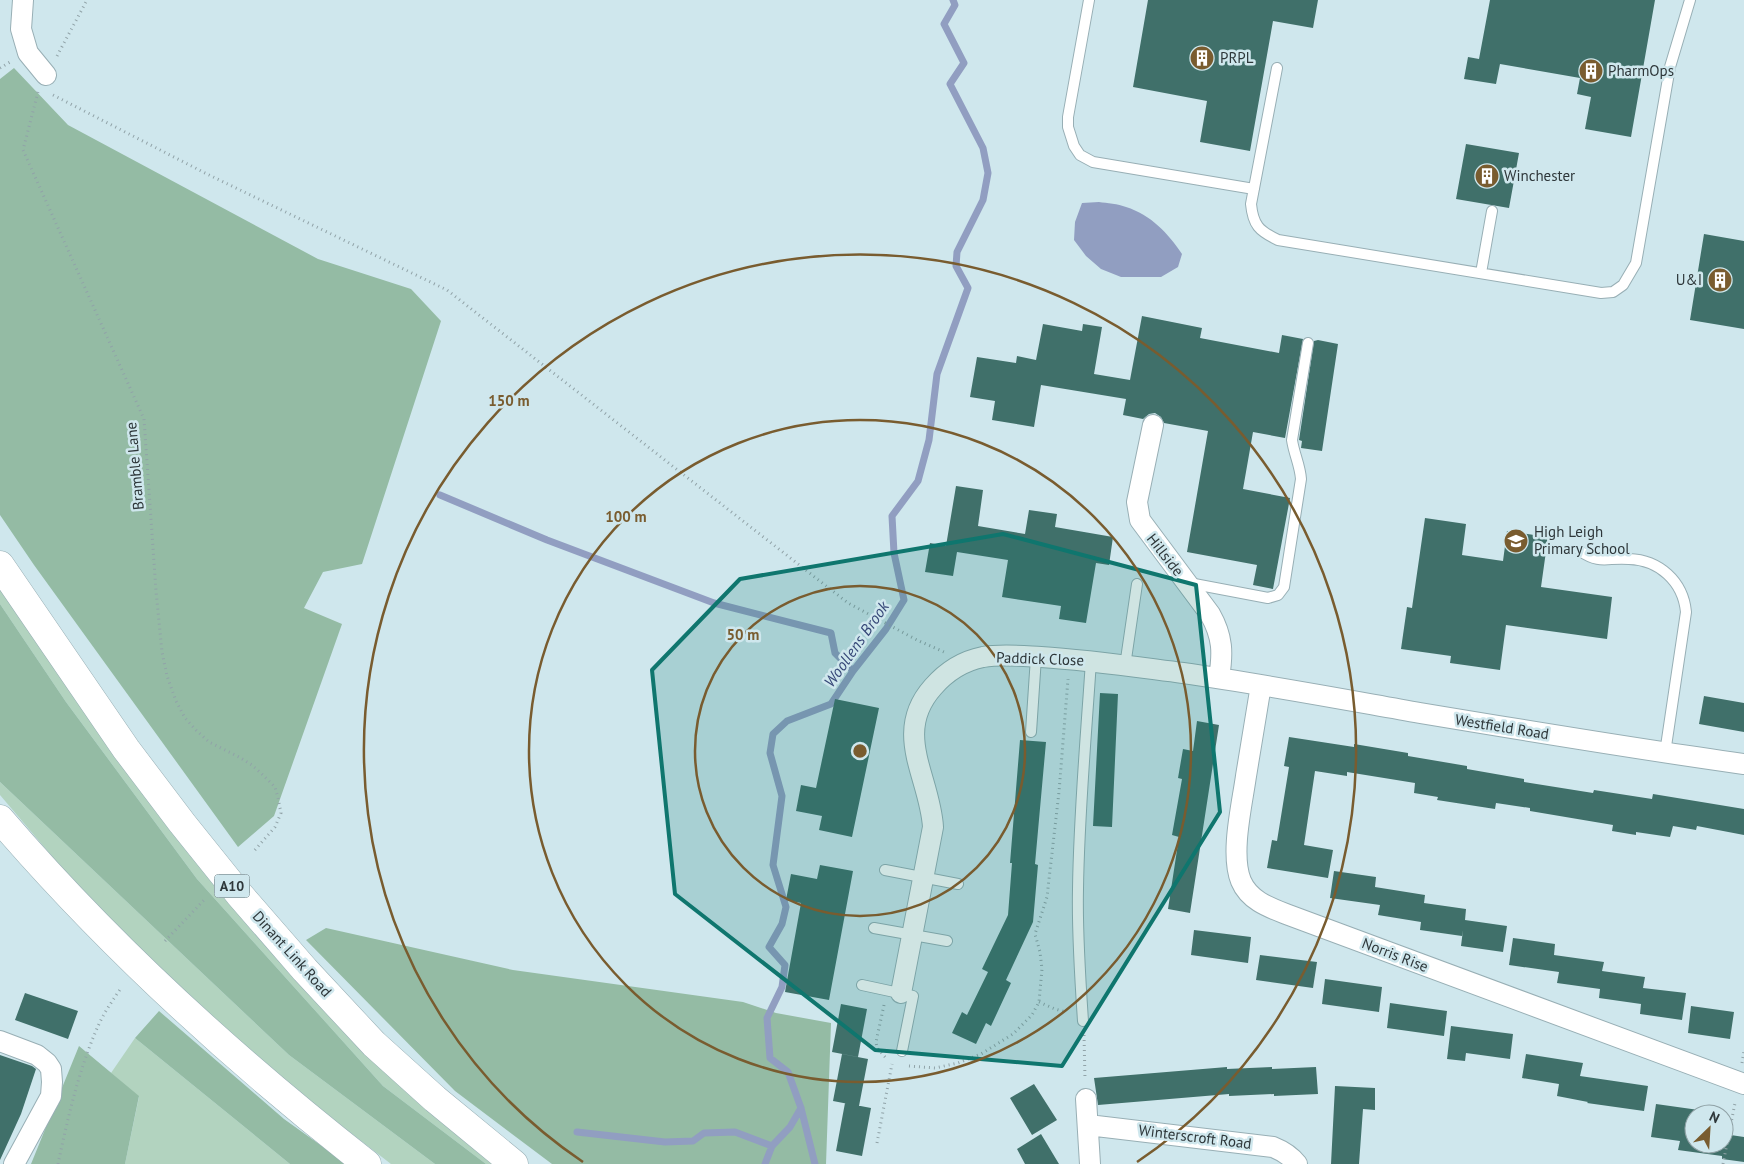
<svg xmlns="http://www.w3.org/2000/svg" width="1744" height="1164" font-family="'PT Sans',sans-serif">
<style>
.green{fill:#b2d3bf}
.forest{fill:#94bba4}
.water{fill:#919ec1}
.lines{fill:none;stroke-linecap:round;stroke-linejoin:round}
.stream{stroke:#919ec1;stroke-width:7}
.building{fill:#40706a}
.service-casing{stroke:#98afb5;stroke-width:12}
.minor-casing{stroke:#98afb5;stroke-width:22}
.primary-casing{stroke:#98afb5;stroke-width:29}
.path{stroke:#91a3a8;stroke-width:3;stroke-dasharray:1 4;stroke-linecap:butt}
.service{stroke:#fff;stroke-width:10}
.minor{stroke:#fff;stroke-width:20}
.primary{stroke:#fff;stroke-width:28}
.marked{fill:#0f766e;fill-opacity:0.2;stroke:#0f766e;stroke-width:4;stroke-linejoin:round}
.ring{fill:none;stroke:#795c2f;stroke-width:2.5}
.labels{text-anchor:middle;stroke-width:5;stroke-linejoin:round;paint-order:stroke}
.shield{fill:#cfe7ed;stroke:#5e6c70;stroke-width:1}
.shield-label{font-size:14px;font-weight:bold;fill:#2e373a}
.poi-label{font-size:15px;fill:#2e373a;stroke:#cfe7ed;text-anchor:start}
.street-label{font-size:15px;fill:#2e373a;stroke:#cfe7ed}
.water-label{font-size:16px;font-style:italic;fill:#374878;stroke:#cfe7ed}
.centre{fill:#795c2f;stroke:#cfe7ed;stroke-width:2.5}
.ring-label{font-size:15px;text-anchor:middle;font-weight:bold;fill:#795c2f;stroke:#cfe7ed;stroke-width:5;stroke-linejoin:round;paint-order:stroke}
</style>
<rect width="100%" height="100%" fill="#cfe7ed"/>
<path class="green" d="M 0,585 L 73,695 L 495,1164 L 486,1164 L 383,1086 L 197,879 L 66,702 L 0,604 Z
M 0,782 L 289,1055 L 435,1164 L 391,1164 L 285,1082 L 165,974 L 67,874 L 0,795 Z
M 135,1038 L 290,1164 L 125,1164 L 139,1097 L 111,1073 Z"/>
<path class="forest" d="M 14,68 L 68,125 L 318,259 L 411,289 L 441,321 L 362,564 L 323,572 L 304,608 L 342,624 L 274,816 L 238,847 L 34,565 L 0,515 L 0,79 Z
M 0,604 L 66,702 L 197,879 L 383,1086 L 486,1164 L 435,1164 L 289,1055 L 0,782 Z
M 326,928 L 513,970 L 743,1002 L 776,1013 L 831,1023 L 826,1164 L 552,1164 L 455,1091 L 306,940 Z
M 159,1011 L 284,1119 L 347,1164 L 290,1164 L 135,1038 Z
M 79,1046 L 139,1096 L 125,1164 L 31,1164 Z"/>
<path class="water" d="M 1099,202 C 1107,203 1118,204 1126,207 C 1151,215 1168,233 1182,254 L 1178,267 L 1161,277 L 1121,277 L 1101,269 L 1086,256 L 1074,240 L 1075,222 L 1082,203 Z"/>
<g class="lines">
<path class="stream" d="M 440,495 L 547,540 L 714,603 L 831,633 L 835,653 L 853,671
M 577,1132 L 665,1142 L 693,1141 L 704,1133 L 735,1132 L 772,1146
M 765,1164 L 772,1146 L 790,1127 L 801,1108
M 815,1164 L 801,1108 L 788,1072 L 770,1058 L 767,1018 L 782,987 L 785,965 L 769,947 L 782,924 L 786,907 L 773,865 L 782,796 L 770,753 L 773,734 L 787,721 L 831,704 L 853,671 L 886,629 L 904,600 L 894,553 L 892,516 L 918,481 L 929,440 L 937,374 L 968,288 L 956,266 L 957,252 L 983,200 L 988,173 L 983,148 L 950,84 L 964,63 L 944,24 L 955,5 L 953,0"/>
</g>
<path class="building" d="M 1148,0 L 1318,0 L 1313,28 L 1273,21 L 1250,151 L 1200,142 L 1207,101 L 1133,87 Z
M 1490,0 L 1655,0 L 1631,137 L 1585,129 L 1591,97 L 1577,94 L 1580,78 L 1500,64 L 1496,84 L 1464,79 L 1468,57 L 1479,59 Z
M 1466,144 L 1519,153 L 1509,208 L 1456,199 Z
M 1704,234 L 1744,241 L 1744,329 L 1690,320 Z
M 1142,316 L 1202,328 L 1200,338 L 1279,353 L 1282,335 L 1303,339 L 1285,438 L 1253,432 L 1243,489 L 1290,498 L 1273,589 L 1253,585 L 1257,565 L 1187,552 L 1208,431 L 1164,423 L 1161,417 L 1155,413 L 1149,414 L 1143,419 L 1123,415 L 1126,399 L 1041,385 L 1034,427 L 992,420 L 995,401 L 970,397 L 977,357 L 1016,363 L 1017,356 L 1036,360 L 1043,324 L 1082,331 L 1083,324 L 1102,327 L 1094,374 L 1130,380 Z
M 1318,340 L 1338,344 L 1322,451 L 1301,448 L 1302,441 L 1299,440 L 1314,341 Z
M 956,486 L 983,490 L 978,526 L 1025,534 L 1029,510 L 1057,514 L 1055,527 L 1113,537 L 1109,565 L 1096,563 L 1086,623 L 1059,619 L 1061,606 L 1002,597 L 1008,560 L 957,552 L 953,576 L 925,572 L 930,543 L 946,546 Z
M 1425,518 L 1466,524 L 1462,555 L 1503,561 L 1507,531 L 1548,537 L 1541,587 L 1612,597 L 1607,639 L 1506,625 L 1500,670 L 1450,663 L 1451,656 L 1401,649 L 1407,607 L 1412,608 Z
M 1100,693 L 1118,694 L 1112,827 L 1093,826 Z
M 1704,696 L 1744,703 L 1744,732 L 1699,724 Z
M 835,699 L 879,708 L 852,837 L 819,830 L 822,816 L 796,811 L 801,785 L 816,788 Z
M 1197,721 L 1219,725 L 1190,913 L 1168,909 L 1179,837 L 1172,835 L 1182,779 L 1178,778 L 1183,749 L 1193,751 Z
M 1289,737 L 1354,747 L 1354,744 L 1408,753 L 1408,756 L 1467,766 L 1467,769 L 1524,779 L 1524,782 L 1593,793 L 1594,790 L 1652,799 L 1653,794 L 1744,809 L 1744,835 L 1697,826 L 1696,830 L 1673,826 L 1670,837 L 1636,832 L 1636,835 L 1612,831 L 1613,825 L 1530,811 L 1530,808 L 1496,803 L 1495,809 L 1437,800 L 1438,797 L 1414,793 L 1415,783 L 1347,772 L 1347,776 L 1315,771 L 1304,845 L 1333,850 L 1328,878 L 1267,868 L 1272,840 L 1277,841 L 1289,767 L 1284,766 Z
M 1020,740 L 1046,742 L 1035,864 L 1038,865 L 1033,922 L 1006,980 L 1011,983 L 991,1026 L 986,1023 L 976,1044 L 952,1033 L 962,1012 L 967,1015 L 988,972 L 982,969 L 1008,915 L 1012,863 L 1010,863 Z
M 820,865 L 853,871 L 829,1000 L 785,992 L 801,903 L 786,900 L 791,874 L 817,879 Z
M 1334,871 L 1376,877 L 1375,887 L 1425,895 L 1424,903 L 1466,909 L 1465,920 L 1507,926 L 1503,952 L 1461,946 L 1463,930 L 1462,936 L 1420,930 L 1421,922 L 1378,915 L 1380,905 L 1330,898 Z
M 1194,930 L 1251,937 L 1248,963 L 1191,955 Z
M 1513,938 L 1555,944 L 1554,955 L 1604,962 L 1602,971 L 1645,977 L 1643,988 L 1686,993 L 1682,1020 L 1640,1014 L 1641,1004 L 1599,998 L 1600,989 L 1557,983 L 1559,972 L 1509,965 Z
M 1260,955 L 1317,962 L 1313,988 L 1256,980 Z
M 1325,979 L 1382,987 L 1379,1012 L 1322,1004 Z
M 25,993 L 78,1011 L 68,1039 L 15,1020 Z
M 1390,1003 L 1447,1011 L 1444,1036 L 1387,1028 Z
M 841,1004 L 867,1009 L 858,1057 L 832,1052 Z
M 1691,1006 L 1734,1012 L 1730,1039 L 1688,1033 Z
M 1451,1026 L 1513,1034 L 1510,1059 L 1466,1053 L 1465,1061 L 1447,1059 Z
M 842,1054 L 868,1059 L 859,1106 L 833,1101 Z
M 1526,1054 L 1583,1063 L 1580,1076 L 1648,1086 L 1644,1111 L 1587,1103 L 1588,1102 L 1557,1096 L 1559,1084 L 1522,1078 Z
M 0,1055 L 32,1066 L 36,1069 L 21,1114 L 0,1160 Z
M 1227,1067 L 1227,1069 L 1272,1067 L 1272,1069 L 1316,1067 L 1318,1094 L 1274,1096 L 1274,1094 L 1229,1096 L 1229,1094 L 1098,1105 L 1094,1078 Z
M 1034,1084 L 1057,1120 L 1032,1135 L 1010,1098 Z
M 1335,1086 L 1375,1088 L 1375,1110 L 1363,1109 L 1359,1164 L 1331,1164 Z
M 845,1103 L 871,1108 L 862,1156 L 836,1151 Z
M 1656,1104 L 1713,1112 L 1712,1114 L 1694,1114 L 1694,1144 L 1724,1144 L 1724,1134 L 1744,1137 L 1744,1162 L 1722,1159 L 1722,1156 L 1678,1150 L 1680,1141 L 1651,1137 Z
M 1041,1134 L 1059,1164 L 1025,1164 L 1017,1149 Z"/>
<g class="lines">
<defs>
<path id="service" d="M 1089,0 L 1068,117 L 1068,127 L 1074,146 L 1080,155 L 1093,162 L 1254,189
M 1277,68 L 1251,204 C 1253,225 1259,231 1278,240 L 1601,293 L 1613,292 L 1623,285 L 1636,263 L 1670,67 L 1690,0
M 1481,273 L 1492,211
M 1580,551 C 1601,565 1607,557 1629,559 C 1659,560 1683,581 1686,612 L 1665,753
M 1189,583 L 1268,598 L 1278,595 L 1284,587 L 1301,479 C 1300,465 1294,454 1292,440 L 1308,343
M 1125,666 L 1137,584
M 1031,732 L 1036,657
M 885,870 L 958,884
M 874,928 L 947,941
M 862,985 L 913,996 L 902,1051
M 1083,1021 C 1080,977 1077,933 1078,889 C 1079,813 1086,737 1091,661"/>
<path id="minor" d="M 23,0 L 21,29 L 28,53 L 46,75
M 1153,425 L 1137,502 L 1140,520 L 1210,614 C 1223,637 1223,653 1219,678
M 1261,685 C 1256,715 1251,746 1246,776 C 1242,805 1230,854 1241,881 C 1249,900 1268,907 1286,914 L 1744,1084
M 901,993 L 933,827 C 930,777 892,733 933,687 C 946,672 963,661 983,657 C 1002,654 1022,656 1041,657 C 1089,660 1136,667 1183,673 C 1262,684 1341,699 1420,713 C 1528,731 1636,749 1744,764
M 0,1041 L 37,1055 L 47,1063 L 51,1069 L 52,1082 L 51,1096 L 14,1164
M 1086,1099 L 1090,1164
M 1088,1125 L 1273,1147 C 1283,1151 1290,1155 1297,1164"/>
<path id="primary" d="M 0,565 L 126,749 L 182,823 L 239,894 L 305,970 L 374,1044 L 435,1099 L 514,1164
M 0,819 C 110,947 234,1060 367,1164"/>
</defs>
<use href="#service" class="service-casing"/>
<use href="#minor" class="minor-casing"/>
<use href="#primary" class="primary-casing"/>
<path class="path" d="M 57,56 L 87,0
M 0,68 L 10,62
M 38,92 L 23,150 L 144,419 L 156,591 L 162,652 L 167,676 L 176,701 L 185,718 L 196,730 L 209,742 L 239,757 L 252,765 L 264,776 L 275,787 L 278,798 L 281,813 L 275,827 L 254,851
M 53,95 L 207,174 L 447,290 L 848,603 L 917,640 L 944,652
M 165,941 L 204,900
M 1039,1002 L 1055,1009 L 1066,1012
M 884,1005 L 876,1042 L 877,1048 L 887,1059
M 1084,1035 L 1085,1079
M 1742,1063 L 1744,1051
M 909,1066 L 935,1068 L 958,1063 L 981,1054 L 1013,1034 L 1032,1015 L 1039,1002 L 1042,969 L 1040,952 L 1035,934 L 1047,897 L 1048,888 L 1059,792 L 1068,679
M 877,1143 L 892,1064
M 58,1164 C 68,1117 79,1068 99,1024 C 105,1011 113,1000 121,988
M 1723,1164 L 1735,1103"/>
<use href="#service" class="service"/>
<use href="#minor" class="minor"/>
<use href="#primary" class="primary"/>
</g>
<path class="marked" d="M 1003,534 L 1196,585 L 1220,812 L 1062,1066 L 875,1050 L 675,894 L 652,670 L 740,579 Z"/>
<g class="ring">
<circle cx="860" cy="751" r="165"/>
<circle cx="860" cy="751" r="331"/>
<path d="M583 1162A496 496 0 1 1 1137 1162"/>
</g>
<defs>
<symbol id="building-disc" viewBox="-11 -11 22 22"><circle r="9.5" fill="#795c2f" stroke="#cfe7ed"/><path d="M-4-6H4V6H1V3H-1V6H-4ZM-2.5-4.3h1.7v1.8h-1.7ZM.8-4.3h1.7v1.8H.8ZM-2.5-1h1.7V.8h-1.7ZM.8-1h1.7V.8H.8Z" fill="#fff"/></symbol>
<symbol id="school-disc" viewBox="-11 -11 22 22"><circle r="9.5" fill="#795c2f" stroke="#cfe7ed"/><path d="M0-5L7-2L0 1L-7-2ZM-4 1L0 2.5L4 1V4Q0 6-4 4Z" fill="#fff"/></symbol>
</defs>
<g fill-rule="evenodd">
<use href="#building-disc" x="1188" y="44" width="28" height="28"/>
<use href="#building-disc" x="1577" y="57" width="28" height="28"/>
<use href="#building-disc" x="1473" y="162" width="28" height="28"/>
<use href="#building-disc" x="1706" y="266" width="28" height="28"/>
<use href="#school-disc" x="1502" y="527" width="28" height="28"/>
</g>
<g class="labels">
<rect class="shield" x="214.5" y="874.5" width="35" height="23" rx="4"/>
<g class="shield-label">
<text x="232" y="891">A10</text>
</g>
<g class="poi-label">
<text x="1220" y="63">PRPL</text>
<text x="1608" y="76">PharmOps</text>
<text x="1504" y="181">Winchester</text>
<text x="1702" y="285" text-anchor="end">U&amp;I</text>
<text x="1534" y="537">High Leigh<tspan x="1534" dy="17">Primary School</tspan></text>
</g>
<g class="street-label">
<text transform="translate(135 466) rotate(-95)" y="5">Bramble Lane</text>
<text transform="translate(1165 555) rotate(52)" y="5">Hillside</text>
<text transform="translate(1040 659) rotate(2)" y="5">Paddick Close</text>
<text transform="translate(1502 727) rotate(9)" y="5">Westfield Road</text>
<text transform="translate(292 954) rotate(48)" y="5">Dinant Link Road</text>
<text transform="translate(1395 955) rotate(21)" y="5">Norris Rise</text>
<text transform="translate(1195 1137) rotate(7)" y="5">Winterscroft Road</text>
</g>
<g class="water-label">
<text transform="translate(856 644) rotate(-55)" y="6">Woollens Brook</text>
</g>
</g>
<circle cx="860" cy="751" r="8" class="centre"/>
<g class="ring-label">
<text x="509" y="406">150 m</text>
<text x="626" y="522">100 m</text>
<text x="743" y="640">50 m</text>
</g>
<g transform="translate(1709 1129) rotate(25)"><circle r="24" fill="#cfe7ed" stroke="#8fa1a5"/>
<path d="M0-4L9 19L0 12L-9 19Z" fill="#795c2f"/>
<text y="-8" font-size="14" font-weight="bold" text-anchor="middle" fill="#2e373a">N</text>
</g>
</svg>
